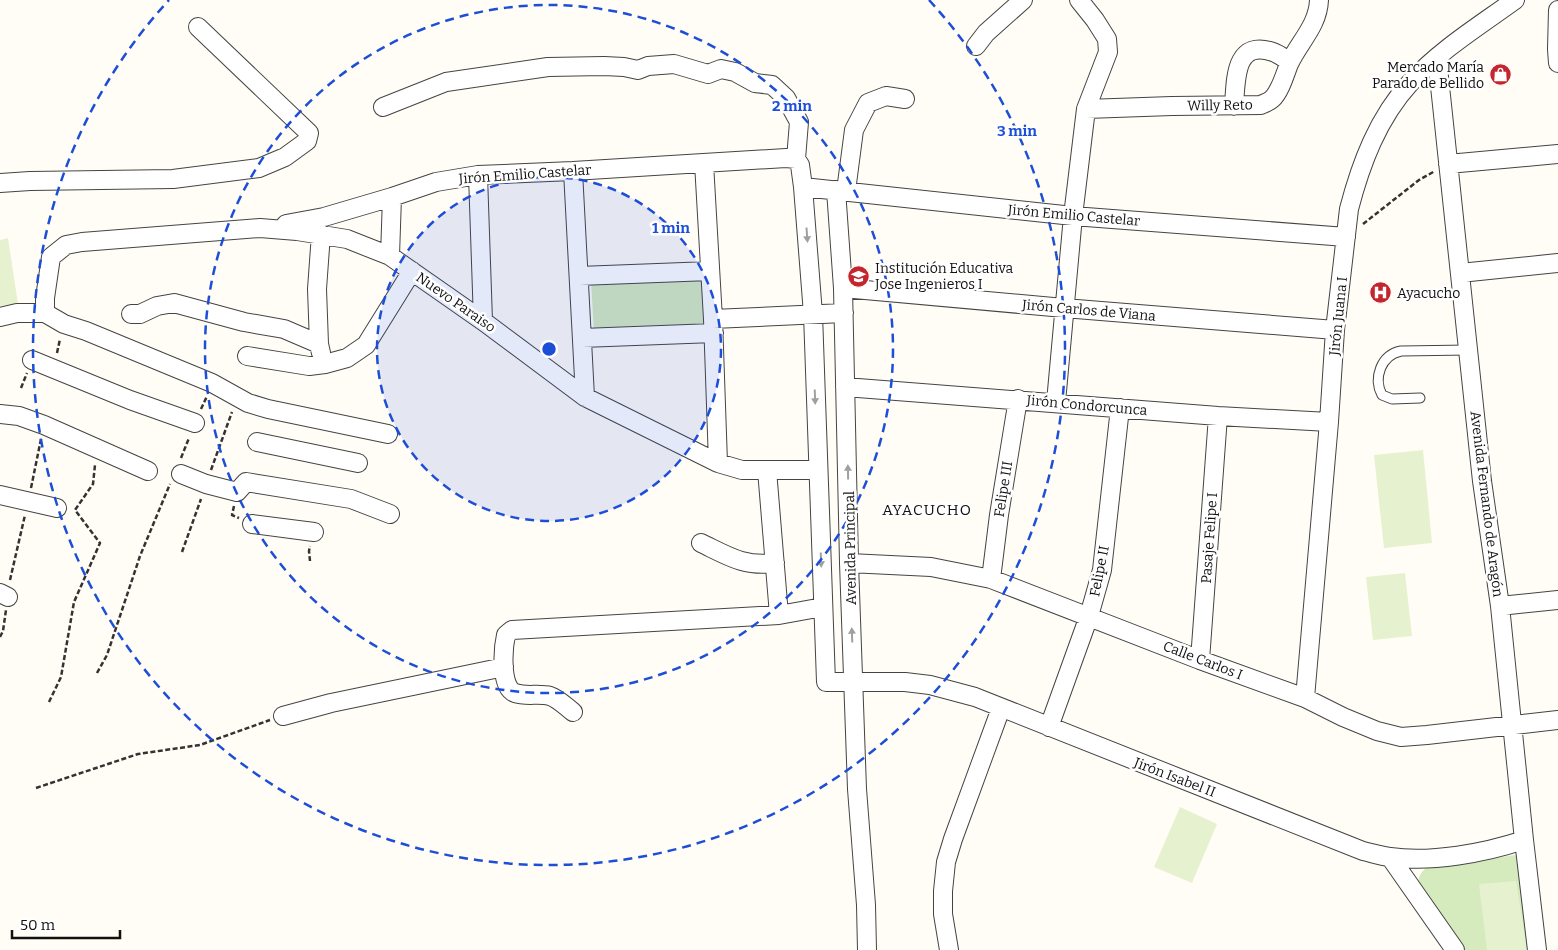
<svg xmlns="http://www.w3.org/2000/svg" width="1558" height="950" font-family="Bitter,serif">
<style>
.green{fill:#d5ebbd}
.pitch{fill:#e6f2cf}
.lines{fill:none;stroke-linecap:round;stroke-linejoin:round}
.service-casing{stroke:#444;stroke-width:11}
.minor-casing{stroke:#444;stroke-width:20}
.path{stroke:#333;stroke-width:2.5;stroke-dasharray:5 2.5;stroke-linecap:butt}
.service{stroke:#fff;stroke-width:9}
.minor{stroke:#fff;stroke-width:18}
.oneway{fill:#a0a0a0}
.ring{fill:none;stroke:#1d4ed8;stroke-width:2.5;stroke-dasharray:9 6}
.labels{text-anchor:middle;stroke-width:5;stroke-linejoin:round;paint-order:stroke}
.poi-label{font-size:14px;fill:#111;stroke:#fff;text-anchor:start}
.street-label{font-size:14px;fill:#111;stroke:#fff}
.neighbourhood-label{font-size:15px;letter-spacing:1px;fill:#111;stroke:#fff}
.centre{fill:#1d4ed8;stroke:#fff;stroke-width:2.5}
.ring-label{font-size:15px;text-anchor:middle;font-weight:bold;fill:#1d4ed8;stroke:#fff;stroke-width:5;stroke-linejoin:round;paint-order:stroke}
</style>
<rect width="100%" height="100%" fill="#fffdf5"/>
<path class="green" d="M 709,278 L 709,327 L 594,332 L 591,281 Z
M 1515,855 L 1521,858 L 1535,950 L 1463,950 L 1418,886 C 1418,878 1420,873 1426,868 Z"/>
<path class="pitch" d="M 8,238 L 18,304 L 0,307 L 0,240 Z
M 1423,450 L 1432,543 L 1384,548 L 1374,455 Z
M 1405,573 L 1412,636 L 1373,640 L 1366,577 Z
M 1180,807 L 1217,824 L 1192,883 L 1154,867 Z
M 1516,881 L 1527,950 L 1487,950 L 1479,884 Z"/>
<g class="lines">
<defs>
<path id="service" d="M 1420,398 L 1392,399 L 1382,395 C 1373,378 1381,355 1401,351 L 1469,350"/>
<path id="minor" d="M 1558,10 L 1557,49 L 1558,63
M 976,46 L 986,33 L 1023,0
M 1437,58 L 1482,481 L 1500,606 L 1524,840 L 1537,950
M 1234,106 C 1236,80 1234,39 1273,52 C 1279,54 1285,59 1290,62
M 383,107 L 446,82 L 548,67 L 604,66 L 624,67 L 638,70 L 648,66 L 674,64 L 708,74 L 721,69 L 735,72 L 755,83 L 772,85 L 786,98 L 799,122 L 796,159
M 1086,109 L 1172,106 L 1261,105 C 1264,103 1269,102 1272,99 C 1280,92 1285,74 1289,64 C 1299,42 1318,26 1319,0
M 796,159 L 800,165 L 803,187 L 813,314 L 826,682 L 905,682 L 930,685 L 975,697 L 1363,851 C 1372,853 1381,856 1390,857 C 1431,863 1485,853 1524,840
M 704,163 L 713,319 L 718,463
M 1448,164 L 1558,154
M 573,171 L 585,397
M 478,175 L 483,321
M 0,183 L 30,181 L 173,179 L 259,168 L 285,157 L 307,141 L 309,133 L 198,27
M 803,187 L 1073,216 L 1346,237
M 836,190 L 843,288 L 849,563 L 857,789 L 866,905 L 867,950
M 846,191 L 854,130 L 868,103 L 886,96 L 905,99
M 286,224 L 324,217 L 392,197 L 436,182 L 478,175 L 573,171 L 786,158 L 796,159
M 390,256 L 392,197
M 1460,273 L 1558,263
M 579,276 L 710,271
M 843,288 L 1064,308 L 1335,330
M 45,313 L 45,298 L 51,257 L 66,245 L 82,242 L 260,228 L 297,231 L 347,239 L 390,256 L 483,321 L 585,397 L 718,463 L 742,470 L 818,470
M 131,314 L 140,314 L 157,306 L 174,303 L 244,322 L 284,329 L 319,344
M 0,317 L 17,313 L 45,313 L 64,324 L 86,331 L 212,383 L 248,403 L 268,409 L 388,434
M 713,319 L 844,313
M 582,338 L 714,333
M 321,353 L 319,344 L 317,289 L 321,234
M 247,356 L 309,366 L 325,364 L 347,358 L 366,345 L 412,271
M 32,360 L 130,400 L 195,423
M 845,387 L 1218,416 L 1329,422
M 1056,402 L 1073,216 L 1086,109 L 1108,52 L 1107,39 L 1095,20 L 1079,0
M 0,414 L 19,416 L 44,425 L 148,471
M 257,442 L 358,463
M 767,470 L 779,615
M 181,474 L 206,484 L 237,492 L 246,482 L 351,499 L 390,514
M 0,495 L 57,508
M 252,524 L 314,532
M 701,543 C 728,556 744,567 775,563
M 849,563 L 931,567 L 991,579 L 1200,660 L 1305,698 L 1343,717 L 1377,731 L 1401,737 L 1427,735 L 1558,720
M 991,579 L 999,515 L 1018,399
M 0,593 L 8,597
M 1500,606 L 1558,600
M 1200,660 L 1218,416
M 1305,698 L 1329,422 L 1335,330 L 1349,209 C 1361,163 1378,118 1410,83 C 1440,50 1479,26 1515,0
M 573,712 C 566,707 559,699 550,696 C 539,693 526,697 515,693 C 500,688 503,648 506,635 L 512,630 L 779,615 L 823,607
M 283,716 L 331,703 L 504,667
M 1049,727 L 1089,616 L 1102,570 L 1120,408
M 1390,857 L 1455,950
M 949,950 L 943,914 L 943,891 L 946,862 L 953,839 L 1001,708"/>
</defs>
<use href="#service" class="service-casing"/>
<use href="#minor" class="minor-casing"/>
<path class="path" d="M 1363,224 L 1419,180 L 1435,171
M 57,353 L 60,339
M 21,388 L 27,373
M 201,409 L 207,396
M 181,458 L 189,438
M 211,470 L 232,412
M 31,488 L 41,439
M 234,506 L 232,515 L 239,518
M 182,552 L 201,499
M 310,561 L 309,551 L 310,546
M 10,580 L 25,515
M 0,637 L 3,631 L 6,610
M 97,673 L 107,655 L 140,556 L 170,484
M 49,702 L 61,677 L 74,602 L 100,543 L 75,510 L 93,484 L 95,465
M 36,788 L 138,754 L 200,745 L 270,720"/>
<use href="#service" class="service"/>
<use href="#minor" class="minor"/>
</g>
<defs><path id="oneway-solid" d="M-6-.8H1V-3.2L6.5 0L1 3.2V.8H-6Z" transform="scale(1.25)"/></defs>
<g class="oneway">
<use href="#oneway-solid" transform="translate(807 235) rotate(86)"/>
<use href="#oneway-solid" transform="translate(815 397) rotate(88)"/>
<use href="#oneway-solid" transform="translate(848 472) rotate(-91)"/>
<use href="#oneway-solid" transform="translate(821 560) rotate(88)"/>
<use href="#oneway-solid" transform="translate(852 635) rotate(-92)"/>
</g>
<circle cx="549" cy="349" r="172" fill="#1d4ed8" fill-opacity=".12"/>
<g class="ring">
<circle cx="549" cy="349" r="172"/>
<circle cx="549" cy="349" r="344"/>
<path d="M929 0A516 516 0 1 1 169 0"/>
</g>
<defs>
<symbol id="shop-disc" viewBox="-11 -11 22 22"><circle r="9.5" fill="#c4262e" stroke="#fff"/><path d="M-5-2.5h2.3a2.7 3.5 0 0 1 5.4 0H5L5.5 6h-11ZM-1.5-2.5h3a1.5 2.3 0 0 0-3 0Z" fill="#fff"/></symbol>
<symbol id="school-disc" viewBox="-11 -11 22 22"><circle r="9.5" fill="#c4262e" stroke="#fff"/><path d="M0-5L7-2L0 1L-7-2ZM-4 1L0 2.5L4 1V4Q0 6-4 4Z" fill="#fff"/></symbol>
<symbol id="hospital-disc" viewBox="-11 -11 22 22"><circle r="9.5" fill="#c4262e" stroke="#fff"/><path d="M-5-5h3v3.5h4V-5h3V5h-3V1.5h-4V5h-3Z" fill="#fff"/></symbol>
</defs>
<g fill-rule="evenodd">
<use href="#shop-disc" x="1488" y="62" width="25" height="25"/>
<use href="#school-disc" x="846" y="264" width="25" height="25"/>
<use href="#hospital-disc" x="1368" y="280" width="25" height="25"/>
</g>
<g class="labels">
<g class="poi-label">
<text x="1484" y="72" text-anchor="end">Mercado María<tspan x="1484" dy="16">Parado de Bellido</tspan></text>
<text x="875" y="273">Institución Educativa<tspan x="875" dy="16">Jose Ingenieros I</tspan></text>
<text x="1397" y="298">Ayacucho</text>
</g>
<g class="street-label">
<text transform="translate(1220 105) rotate(-1)" y="5">Willy Reto</text>
<text transform="translate(525 174) rotate(-4)" y="5">Jirón Emilio Castelar</text>
<text transform="translate(1074 215) rotate(5)" y="5">Jirón Emilio Castelar</text>
<text transform="translate(456 302) rotate(35)" y="5">Nuevo Paraiso</text>
<text transform="translate(1089 310) rotate(5)" y="5">Jirón Carlos de Viana</text>
<text transform="translate(1338 316) rotate(-84)" y="5">Jirón Juana I</text>
<text transform="translate(1087 405) rotate(5)" y="5">Jirón Condorcunca</text>
<text transform="translate(1003 489) rotate(-81)" y="5">Felipe III</text>
<text transform="translate(1487 504) rotate(83)" y="5">Avenida Fernando de Aragón</text>
<text transform="translate(1209 538) rotate(-86)" y="5">Pasaje Felipe I</text>
<text transform="translate(850 548) rotate(-91)" y="5">Avenida Principal</text>
<text transform="translate(1099 571) rotate(-79)" y="5">Felipe II</text>
<text transform="translate(1203 660) rotate(21)" y="5">Calle Carlos I</text>
<text transform="translate(1175 777) rotate(21)" y="5">Jirón Isabel II</text>
</g>
<g class="neighbourhood-label">
<text x="927" y="515">AYACUCHO</text>
</g>
</g>
<circle cx="549" cy="349" r="8" class="centre"/>
<g class="ring-label">
<text x="792" y="111">2 min</text>
<text x="1017" y="136">3 min</text>
<text x="671" y="233">1 min</text>
</g>
<path d="M12 930v8h108v-8" fill="none" stroke="#111111" stroke-width="2.5"/>
<text x="20" y="930" font-size="15" fill="#111111" stroke="#ffffff" stroke-width="4" paint-order="stroke">50 m</text>
</svg>
